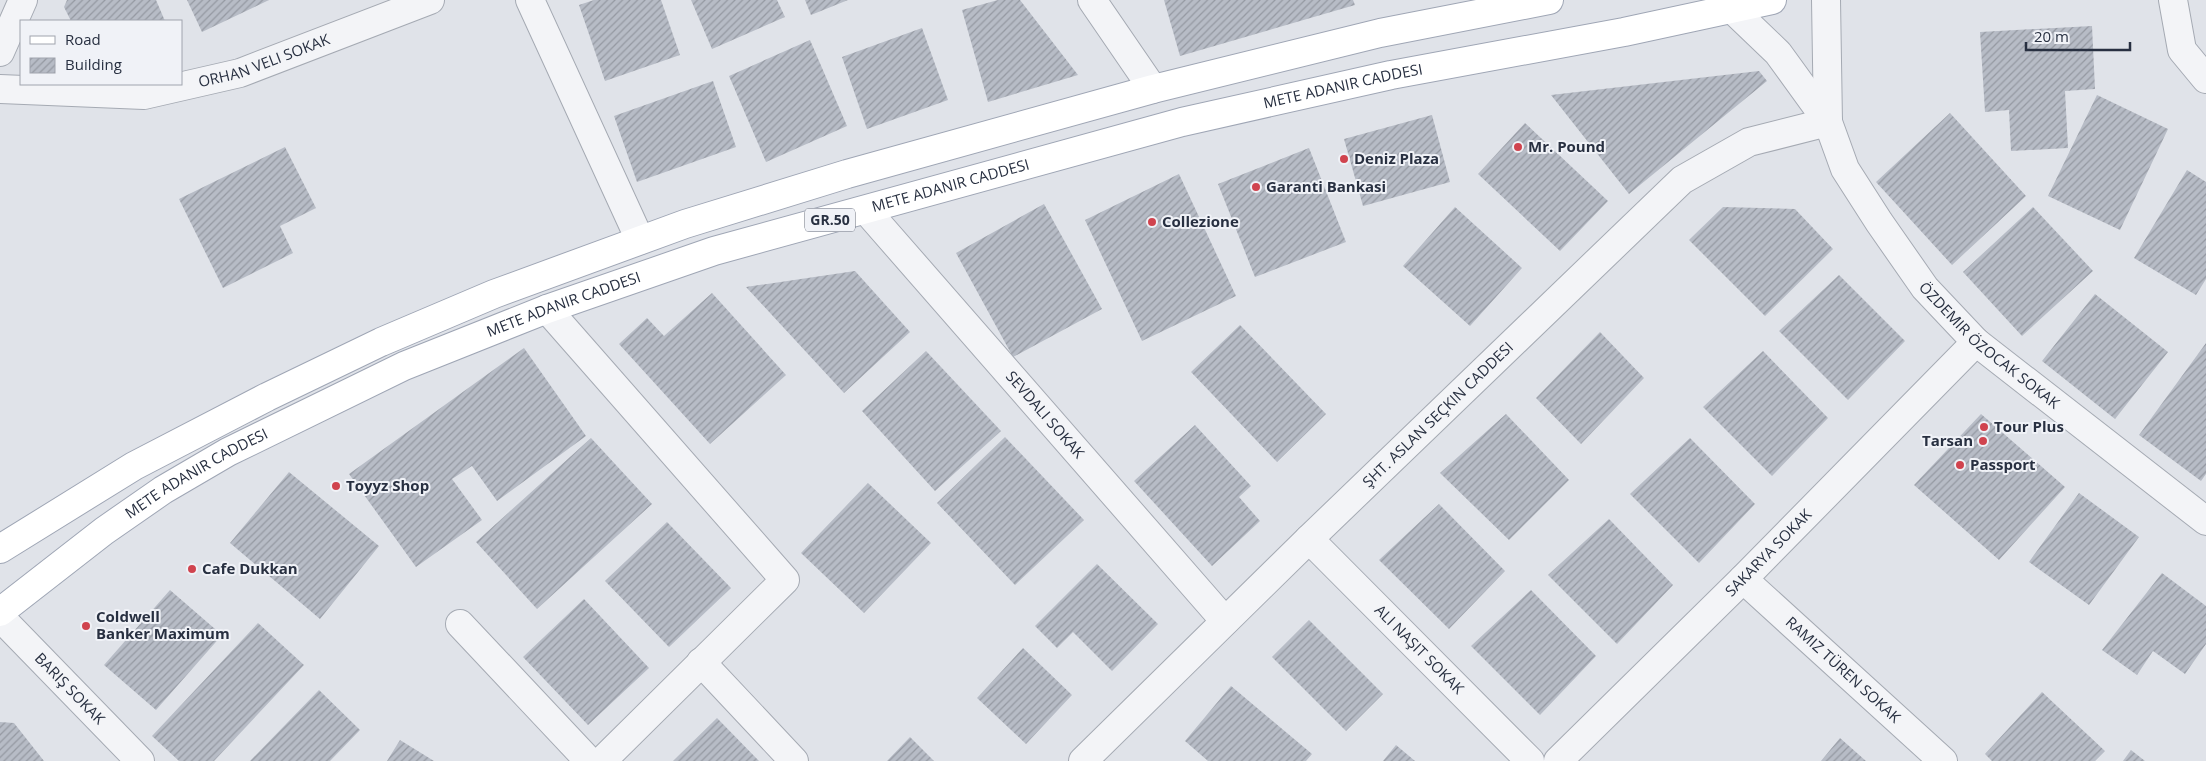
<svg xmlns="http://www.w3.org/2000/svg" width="2206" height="761" font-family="'Open Sans',sans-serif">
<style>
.building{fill:url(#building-hatch)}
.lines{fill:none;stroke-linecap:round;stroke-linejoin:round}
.minor-casing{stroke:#a5aab3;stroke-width:30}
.major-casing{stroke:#9fa6b5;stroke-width:30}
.minor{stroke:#f3f4f7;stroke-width:28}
.major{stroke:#fff;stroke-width:28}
.poi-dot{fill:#d0434e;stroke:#f0f2f7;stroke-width:2}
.labels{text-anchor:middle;stroke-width:4;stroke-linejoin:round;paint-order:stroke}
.shield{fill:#f0f2f7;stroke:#646a78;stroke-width:1}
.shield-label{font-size:14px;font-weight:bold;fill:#283041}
.street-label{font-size:15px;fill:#283041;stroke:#f0f2f7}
.poi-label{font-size:15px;font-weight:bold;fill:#283041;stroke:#f0f2f7;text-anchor:start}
</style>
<defs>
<pattern id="building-hatch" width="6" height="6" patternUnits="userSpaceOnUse" patternTransform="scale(1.25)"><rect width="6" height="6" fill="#b7bcc6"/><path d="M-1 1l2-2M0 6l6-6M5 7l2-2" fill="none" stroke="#9599a2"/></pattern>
</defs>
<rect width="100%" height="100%" fill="#e0e3e9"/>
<path class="building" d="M 67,0 L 156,0 L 165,21 L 71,21 L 64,7 Z
M 187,0 L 269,0 L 202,32 Z
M 594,0 L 661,0 L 680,55 L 605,81 L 579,5 Z
M 691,0 L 777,0 L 785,17 L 712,49 Z
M 805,0 L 848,0 L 811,15 Z
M 998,0 L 1020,0 L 1078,75 L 988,102 L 962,10 Z
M 1164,0 L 1353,0 L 1355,5 L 1180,56 Z
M 2092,26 L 2095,89 L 2065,91 L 2068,148 L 2011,151 L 2009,110 L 1985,112 L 1980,32 Z
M 922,28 L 948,100 L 867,129 L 842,57 Z
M 810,40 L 847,126 L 766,162 L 729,76 Z
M 1759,71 L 1767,81 L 1629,194 L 1551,95 Z
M 713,81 L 736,147 L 637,182 L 614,116 Z
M 2097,95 L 2168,129 L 2120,230 L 2048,196 Z
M 1950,113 L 2026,196 L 1952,265 L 1876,182 Z
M 1432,115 L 1450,182 L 1363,206 L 1344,139 Z
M 1525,123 L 1608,201 L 1560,251 L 1478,174 Z
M 285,147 L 316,208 L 280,226 L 293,253 L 223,288 L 179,199 Z
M 1309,148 L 1346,242 L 1255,277 L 1218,184 Z
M 2187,170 L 2206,182 L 2206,279 L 2196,295 L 2134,258 Z
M 1179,174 L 1236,296 L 1142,341 L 1085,220 Z
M 1044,204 L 1102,309 L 1013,357 L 956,253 Z
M 1455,207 L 1522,268 L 1470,326 L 1403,266 Z
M 1723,207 L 1795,209 L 1833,249 L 1765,316 L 1689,240 Z
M 2033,207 L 2093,271 L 2022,336 L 1963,272 Z
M 855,271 L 910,332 L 844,393 L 746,287 Z
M 1839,275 L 1905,341 L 1848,400 L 1779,331 Z
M 712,293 L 786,375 L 710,444 L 619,344 L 647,318 L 664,336 Z
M 2095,294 L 2168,352 L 2115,419 L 2042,361 Z
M 1240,325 L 1326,414 L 1277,462 L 1191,372 Z
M 1600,332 L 1644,378 L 1581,444 L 1536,398 Z
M 2206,343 L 2206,474 L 2201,481 L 2139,435 Z
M 524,348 L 586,436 L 497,501 L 472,466 L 452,479 L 482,520 L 416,567 L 349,474 Z
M 926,351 L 1001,431 L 935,491 L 862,411 Z
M 1763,351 L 1828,418 L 1772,476 L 1703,407 Z
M 1506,414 L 1569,480 L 1509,540 L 1440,473 Z
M 1981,414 L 2065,487 L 1999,560 L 1914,485 Z
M 1195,425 L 1251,486 L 1239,497 L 1260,521 L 1212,566 L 1134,481 Z
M 1005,437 L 1084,520 L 1015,585 L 937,503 Z
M 591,438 L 652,504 L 537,609 L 476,542 Z
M 1690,438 L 1755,504 L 1699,563 L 1630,494 Z
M 289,472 L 379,546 L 320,619 L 230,543 Z
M 868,483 L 931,543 L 864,613 L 801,553 Z
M 2079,493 L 2139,537 L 2089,605 L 2029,562 Z
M 1439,504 L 1505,571 L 1449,629 L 1379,560 Z
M 1609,519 L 1673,585 L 1617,644 L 1548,575 Z
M 667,522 L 731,588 L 669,647 L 605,581 Z
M 1097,564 L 1158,624 L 1112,671 L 1073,632 L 1057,648 L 1035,626 Z
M 2162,573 L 2206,606 L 2206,644 L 2185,674 L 2153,651 L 2137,675 L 2102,650 Z
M 170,590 L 222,635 L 156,710 L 104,665 Z
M 1531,590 L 1596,656 L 1540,715 L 1471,646 Z
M 584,599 L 649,668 L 588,725 L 523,657 Z
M 1309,620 L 1383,694 L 1346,731 L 1272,657 Z
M 258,623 L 304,665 L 214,761 L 179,761 L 152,736 Z
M 1023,648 L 1072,695 L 1026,744 L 977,698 Z
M 1231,686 L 1312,754 L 1306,761 L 1208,761 L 1185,741 Z
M 319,690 L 360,730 L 330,761 L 250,761 Z
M 2042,692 L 2105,751 L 2095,761 L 1992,761 L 1985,754 Z
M 717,718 L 759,761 L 673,761 Z
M 0,722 L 14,723 L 44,761 L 0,761 Z
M 910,737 L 934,761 L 887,761 Z
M 1840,738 L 1866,761 L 1821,761 Z
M 400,740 L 434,761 L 387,761 Z
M 1396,745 L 1415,761 L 1383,761 Z
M 2131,750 L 2145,761 L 2123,761 Z"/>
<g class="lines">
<defs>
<g id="minor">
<path d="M 530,0 L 640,240"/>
<path d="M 1092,0 L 1153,89"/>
<path d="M 1826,0 L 1828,122"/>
<path d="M 2173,0 L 2182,50 L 2206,79"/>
<path id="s1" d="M 1731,8 L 1778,53 L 1828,122 L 1845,169 L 1879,222 L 1925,288 L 1976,342 L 2206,521"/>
<path d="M 0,52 L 23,0"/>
<path id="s2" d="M 0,89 L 144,95 L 240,73 L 430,0"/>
<path id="s3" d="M 866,210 L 1225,621"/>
<path d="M 547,309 L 785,580 L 602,761"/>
<path id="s4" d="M 1309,539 L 1530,761"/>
<path id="s5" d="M 1743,579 L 1943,761"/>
<path id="s6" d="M 0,617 L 140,761"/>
<path d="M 460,624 L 589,761"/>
<path d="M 701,662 L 794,761"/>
<path id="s7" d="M 1083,761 L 1309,539 L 1682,180 L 1749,142 L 1828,122"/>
<path id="s8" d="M 1558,761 L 1743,579 L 1976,342"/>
</g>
<g id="major">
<path d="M 0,549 L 134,466 L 267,397 L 381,342 L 494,294 L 685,224 L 847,174 L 1153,89 L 1380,33 L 1549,0"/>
<path id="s9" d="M 0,612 L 104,531 L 163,490 L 228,452 L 404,366 L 547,309 L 714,251 L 1182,122 L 1391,75 L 1624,32 L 1772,0"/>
</g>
</defs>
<use href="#minor" class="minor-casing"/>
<use href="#major" class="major-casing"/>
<use href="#minor" class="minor"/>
<use href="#major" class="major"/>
</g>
<g class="poi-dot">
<circle cx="1518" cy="147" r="5"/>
<circle cx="1344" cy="159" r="5"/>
<circle cx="1256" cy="187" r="5"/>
<circle cx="1152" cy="222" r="5"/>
<circle cx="1984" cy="427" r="5"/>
<circle cx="1983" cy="441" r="5"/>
<circle cx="1960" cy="465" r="5"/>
<circle cx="336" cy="486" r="5"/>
<circle cx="192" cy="569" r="5"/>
<circle cx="86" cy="626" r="5"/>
</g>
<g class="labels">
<rect class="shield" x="805" y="208.5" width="50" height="23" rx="4"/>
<g class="shield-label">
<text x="830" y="225">GR.50</text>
</g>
<g class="street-label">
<text dy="5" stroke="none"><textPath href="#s2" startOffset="269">ORHAN VELI SOKAK</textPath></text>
<text dy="5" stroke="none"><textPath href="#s9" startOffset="1456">METE ADANIR CADDESI</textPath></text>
<text dy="5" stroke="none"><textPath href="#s9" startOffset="1051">METE ADANIR CADDESI</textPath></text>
<text dy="5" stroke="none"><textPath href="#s9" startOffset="646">METE ADANIR CADDESI</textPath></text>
<text dy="5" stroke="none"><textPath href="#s1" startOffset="430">ÖZDEMIR ÖZOCAK SOKAK</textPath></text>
<text dy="5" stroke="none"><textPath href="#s7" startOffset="496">ŞHT. ASLAN SEÇKIN CADDESI</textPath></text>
<text dy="5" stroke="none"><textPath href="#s3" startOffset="272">SEVDALI SOKAK</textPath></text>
<text dy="5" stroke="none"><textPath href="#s9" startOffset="241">METE ADANIR CADDESI</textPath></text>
<text dy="5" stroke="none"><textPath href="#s8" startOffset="296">SAKARYA SOKAK</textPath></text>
<text dy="5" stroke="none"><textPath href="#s4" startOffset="156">ALI NAŞIT SOKAK</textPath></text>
<text dy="5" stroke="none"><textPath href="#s5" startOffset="135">RAMIZ TÜREN SOKAK</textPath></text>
<text dy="5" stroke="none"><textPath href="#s6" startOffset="100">BARIŞ SOKAK</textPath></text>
</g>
<g class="poi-label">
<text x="1528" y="152">Mr. Pound</text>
<text x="1354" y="164">Deniz Plaza</text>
<text x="1266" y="192">Garanti Bankasi</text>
<text x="1162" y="227">Collezione</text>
<text x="1994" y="432">Tour Plus</text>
<text x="1973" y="446" text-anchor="end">Tarsan</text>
<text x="1970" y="470">Passport</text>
<text x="346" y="491">Toyyz Shop</text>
<text x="202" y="574">Cafe Dukkan</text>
<text x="96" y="622">Coldwell<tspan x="96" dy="17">Banker Maximum</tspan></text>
</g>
</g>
<rect x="20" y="20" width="162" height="65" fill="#f0f2f7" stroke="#a0a4ae"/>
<rect x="30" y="36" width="25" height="8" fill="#ffffff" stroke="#a0a4ae"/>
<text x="65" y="45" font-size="15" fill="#283041">Road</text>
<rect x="30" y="58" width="25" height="15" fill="url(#building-hatch)" stroke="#a0a4ae"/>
<text x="65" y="70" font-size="15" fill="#283041">Building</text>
<path d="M2026 42v8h104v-8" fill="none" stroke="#283041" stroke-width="2.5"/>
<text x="2034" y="42" font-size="15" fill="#283041" stroke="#f0f2f7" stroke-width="4" paint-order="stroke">20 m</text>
</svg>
